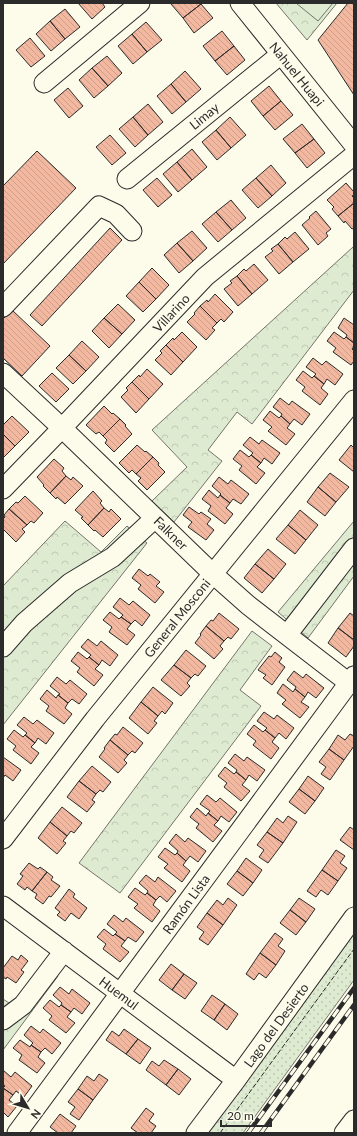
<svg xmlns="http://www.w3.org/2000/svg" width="357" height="1136" font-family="Lato,sans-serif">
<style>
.grass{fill:url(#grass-dots);stroke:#74746e}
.forest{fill:url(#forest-crowns);stroke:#74746e}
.pitch{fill:#deebd1;stroke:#74746e}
.building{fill:url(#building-back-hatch);stroke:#2b2b2b}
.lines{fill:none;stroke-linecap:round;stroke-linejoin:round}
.minor-casing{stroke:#2b2b2b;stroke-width:21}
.minor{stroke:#fdfbea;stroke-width:19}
.rail-casing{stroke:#2b2b2b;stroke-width:4.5}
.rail{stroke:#fdfbea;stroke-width:3;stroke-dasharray:9;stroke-linecap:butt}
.fence{stroke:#2b2b2b;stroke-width:1;stroke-dasharray:5 2;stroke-linecap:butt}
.labels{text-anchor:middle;stroke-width:3;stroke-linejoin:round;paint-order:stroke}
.street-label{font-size:13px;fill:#2b2b2b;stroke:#fdfbea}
</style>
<defs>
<pattern id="grass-dots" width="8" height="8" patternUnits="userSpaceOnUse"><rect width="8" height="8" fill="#deebd1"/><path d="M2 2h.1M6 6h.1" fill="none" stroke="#bfcab4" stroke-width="1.8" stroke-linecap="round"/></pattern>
<pattern id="forest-crowns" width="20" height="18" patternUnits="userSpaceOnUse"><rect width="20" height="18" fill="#deebd1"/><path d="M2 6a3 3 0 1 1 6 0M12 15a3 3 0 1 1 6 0" fill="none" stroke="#bfcab4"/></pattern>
<pattern id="building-back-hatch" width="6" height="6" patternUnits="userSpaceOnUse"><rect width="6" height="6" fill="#f2b8a0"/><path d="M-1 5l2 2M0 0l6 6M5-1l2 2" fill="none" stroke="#d09e8a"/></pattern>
</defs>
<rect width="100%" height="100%" fill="#fdfbea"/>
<path class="grass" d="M 354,924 L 354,980 L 243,1133 L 202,1133 Z"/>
<path class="forest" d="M 276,3 L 337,3 L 307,40 Z
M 353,247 L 354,248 L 354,290 L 252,424 L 237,412 L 208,450 L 222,461 L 174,522 L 152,501 L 187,467 L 152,430 Z
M 65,521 L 101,552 L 127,526 L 147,543 L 3,725 L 3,586 Z
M 354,521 L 354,576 L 308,638 L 278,612 Z
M 252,631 L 272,646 L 240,690 L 261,706 L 120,893 L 79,863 Z
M 43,965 L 58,976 L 3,1050 L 3,999 L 12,1005 Z"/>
<path class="pitch" d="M 296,3 L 333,3 L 318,21 Z"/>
<path class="building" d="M 78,3 L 102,3 L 105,7 L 92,19 Z
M 172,3 L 201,3 L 201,4 L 183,18 L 171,4 Z
M 348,3 L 354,3 L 354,95 L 318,40 Z
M 201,4 L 213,18 L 194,33 L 183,18 Z
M 65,9 L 80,27 L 65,39 L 50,21 Z
M 50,21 L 65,39 L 51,51 L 36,34 Z
M 146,22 L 162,40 L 147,52 L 132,34 Z
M 222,31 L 234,46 L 215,61 L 203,46 Z
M 132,34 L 147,52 L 133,64 L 118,46 Z
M 30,38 L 45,56 L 31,67 L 16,50 Z
M 234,46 L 245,60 L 227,75 L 215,61 Z
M 107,56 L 122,73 L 108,86 L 92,68 Z
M 92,68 L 108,86 L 94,98 L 79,80 Z
M 185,71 L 201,89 L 186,102 L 171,84 Z
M 171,84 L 186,102 L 172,114 L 157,96 Z
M 269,86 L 281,101 L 263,116 L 251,101 Z
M 68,88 L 83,106 L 69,118 L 54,100 Z
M 281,101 L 293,115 L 275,130 L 263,116 Z
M 148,104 L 163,122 L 148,135 L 133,117 Z
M 133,117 L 148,135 L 135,147 L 119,129 Z
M 230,117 L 246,135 L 231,148 L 216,130 Z
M 302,124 L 314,139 L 295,153 L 283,139 Z
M 216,130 L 231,148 L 217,160 L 202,142 Z
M 110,135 L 126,153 L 112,165 L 96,147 Z
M 314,139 L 325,153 L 307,168 L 295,153 Z
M 192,149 L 207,167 L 192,180 L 177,162 Z
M 37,151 L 76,188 L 3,264 L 3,186 Z
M 177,162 L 192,180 L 178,192 L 163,174 Z
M 271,165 L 286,183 L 272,196 L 256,178 Z
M 157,178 L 172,195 L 158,207 L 143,190 Z
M 256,178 L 272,196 L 258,208 L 242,190 Z
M 346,183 L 354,192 L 354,195 L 352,196 L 354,198 L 354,203 L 338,216 L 332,209 L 334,207 L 327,200 Z
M 231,200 L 246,218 L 232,230 L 216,212 Z
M 354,203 L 354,228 L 352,229 L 345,221 L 344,223 L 338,216 Z
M 316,211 L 331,229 L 326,233 L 328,236 L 318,245 L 302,225 L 310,218 L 309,217 Z
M 216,212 L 232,230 L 218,242 L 202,224 Z
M 110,228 L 122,240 L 42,326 L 30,315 Z
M 192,231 L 207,248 L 193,261 L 177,243 Z
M 295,232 L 309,249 L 293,262 L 278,244 L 285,237 L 287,239 Z
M 177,243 L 193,261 L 179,273 L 164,255 Z
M 278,244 L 293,262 L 279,274 L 265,257 L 273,251 L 271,249 Z
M 254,264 L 268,280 L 252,294 L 237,276 L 244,269 L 246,271 Z
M 152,268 L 169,285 L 156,299 L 139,282 Z
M 237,276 L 252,294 L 238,306 L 224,289 L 232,283 L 230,281 Z
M 139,282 L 156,299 L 143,312 L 126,296 Z
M 215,294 L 233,312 L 224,322 L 221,319 L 217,323 L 200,306 L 207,300 L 208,302 Z
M 118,304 L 135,320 L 122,334 L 104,318 Z
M 200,306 L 217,323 L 212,328 L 215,330 L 206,340 L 187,322 L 195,314 L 194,313 Z
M 12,310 L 50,346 L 22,376 L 3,358 L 3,319 Z
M 104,318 L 122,334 L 109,348 L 92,331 Z
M 344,318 L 354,325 L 354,343 L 346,337 L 347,335 L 338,328 Z
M 182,332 L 197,347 L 183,362 L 166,345 L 173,338 L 174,340 Z
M 334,332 L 344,339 L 346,337 L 354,343 L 354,346 L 352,349 L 354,351 L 354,361 L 351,365 L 333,352 L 336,348 L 327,341 Z
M 82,341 L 99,357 L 86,371 L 69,355 Z
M 166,345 L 183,362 L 171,375 L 155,360 L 162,353 L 160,351 Z
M 69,355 L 86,371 L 73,384 L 56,368 Z
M 313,358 L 322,365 L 326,361 L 343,374 L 335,385 L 327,379 L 324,384 L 314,376 L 316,374 L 306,367 Z
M 147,369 L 163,384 L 149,399 L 132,382 L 139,375 L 140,377 Z
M 303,371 L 312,378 L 314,376 L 324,384 L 321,388 L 328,394 L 320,405 L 302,391 L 305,387 L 296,380 Z
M 52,373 L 69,389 L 56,402 L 39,386 Z
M 132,382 L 149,399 L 136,413 L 121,397 L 128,390 L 126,388 Z
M 280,398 L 289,405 L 292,401 L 310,414 L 302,425 L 294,419 L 290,424 L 281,416 L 282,414 L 273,407 Z
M 104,406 L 112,414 L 113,413 L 120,419 L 103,436 L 99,432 L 96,434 L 86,425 Z
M 270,411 L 279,418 L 281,416 L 290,424 L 287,428 L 295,434 L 286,445 L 268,431 L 272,427 L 263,420 Z
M 12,416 L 29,432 L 15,446 L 3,434 L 3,425 Z
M 120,419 L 126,425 L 125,426 L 132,434 L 114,452 L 105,443 L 107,440 L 103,436 Z
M 3,434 L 15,446 L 3,458 Z
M 250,437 L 259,444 L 262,440 L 280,453 L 272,464 L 264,458 L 261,463 L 251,455 L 253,453 L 243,445 Z
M 137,445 L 145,452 L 146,451 L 153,457 L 136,474 L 132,470 L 129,473 L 119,463 Z
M 351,445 L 354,448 L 354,472 L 339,460 Z
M 240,450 L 249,457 L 251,455 L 261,463 L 257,467 L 265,473 L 256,484 L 239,470 L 242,466 L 233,459 Z
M 153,457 L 159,463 L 158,465 L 165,472 L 147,490 L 138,481 L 141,478 L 136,474 Z
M 54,459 L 64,468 L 62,471 L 66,476 L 50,493 L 43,486 L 44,485 L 37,477 Z
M 330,473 L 349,487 L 336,502 L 318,487 Z
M 66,476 L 71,480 L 73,477 L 83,486 L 65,504 L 57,497 L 56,499 L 50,493 Z
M 219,477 L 228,484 L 231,480 L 249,494 L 241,504 L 233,499 L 230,503 L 220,495 L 221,494 L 212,486 Z
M 318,487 L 336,502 L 325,516 L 307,502 Z
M 209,490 L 218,498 L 220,495 L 230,503 L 226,508 L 233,514 L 225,524 L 208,511 L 211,506 L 202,499 Z
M 93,491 L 102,501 L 100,503 L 104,508 L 88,525 L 81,518 L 83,517 L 75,510 Z
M 25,496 L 43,513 L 34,523 L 31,521 L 27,525 L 9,509 L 16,502 L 18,503 Z
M 189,507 L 199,514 L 201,512 L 211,519 L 207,524 L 214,530 L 206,540 L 188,527 L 192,522 L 183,515 Z
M 104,508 L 109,512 L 111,509 L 121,519 L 103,537 L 95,530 L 94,531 L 88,525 Z
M 9,509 L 27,525 L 22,529 L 25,532 L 16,542 L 3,529 L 3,519 L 5,517 L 4,515 Z
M 300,510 L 318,525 L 306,540 L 288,525 Z
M 288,525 L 306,540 L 295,554 L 276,539 Z
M 268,549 L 286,564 L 274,579 L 255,564 Z
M 255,564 L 274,579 L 262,593 L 244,578 Z
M 139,569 L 148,576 L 150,574 L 160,582 L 156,586 L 164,592 L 155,603 L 138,589 L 141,585 L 132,578 Z
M 120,598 L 129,605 L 133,601 L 150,615 L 142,626 L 135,620 L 131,624 L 121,617 L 123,615 L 113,607 Z
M 110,612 L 119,619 L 121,617 L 131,624 L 127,629 L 135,635 L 127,645 L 109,632 L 112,627 L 103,620 Z
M 219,613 L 239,629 L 231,639 L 228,637 L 224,641 L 206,626 L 211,620 L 213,621 Z
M 350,613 L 354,616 L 354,640 L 338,628 Z
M 206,626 L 224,641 L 220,646 L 223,649 L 214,659 L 195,643 L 201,635 L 200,634 Z
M 338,628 L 354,640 L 354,646 L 346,657 L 328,643 Z
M 88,639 L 97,646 L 101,641 L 118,655 L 110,666 L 102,660 L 99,665 L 89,657 L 91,655 L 81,647 Z
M 186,650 L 206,666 L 198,676 L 195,674 L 191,678 L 174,665 Z
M 78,652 L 87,659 L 89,657 L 99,665 L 95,669 L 103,675 L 94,686 L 77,672 L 80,668 L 71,661 Z
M 275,652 L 282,658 L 279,662 L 285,667 L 272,685 L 263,678 L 266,675 L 258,670 L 269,656 L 271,657 Z
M 174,665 L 191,678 L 187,683 L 190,686 L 181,696 L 161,680 Z
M 294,671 L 303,678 L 306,674 L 324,688 L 316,698 L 308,692 L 305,697 L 295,689 L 296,687 L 287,680 Z
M 57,677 L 66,684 L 70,680 L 87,694 L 79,704 L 72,699 L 68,703 L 58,695 L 60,694 L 50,686 Z
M 283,684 L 293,692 L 295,689 L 305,697 L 301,702 L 309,707 L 300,718 L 282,704 L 286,700 L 277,693 Z
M 153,687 L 173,703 L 165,714 L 162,711 L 158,716 L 141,702 Z
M 47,690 L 56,698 L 58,695 L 68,703 L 65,708 L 72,714 L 64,724 L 46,711 L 49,706 L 40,699 Z
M 141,702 L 158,716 L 154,721 L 157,723 L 148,734 L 129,718 Z
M 264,712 L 274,719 L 277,715 L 294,728 L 286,739 L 279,733 L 275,738 L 265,730 L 267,728 L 257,721 Z
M 24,717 L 33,724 L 37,720 L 54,733 L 46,744 L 38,738 L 35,743 L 25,735 L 27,733 L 17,725 Z
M 254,725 L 263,732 L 265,730 L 275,738 L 272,742 L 279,748 L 271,759 L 253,745 L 256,741 L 247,734 Z
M 123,727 L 143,743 L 135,753 L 132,751 L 128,755 L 110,740 L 115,734 L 117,735 Z
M 14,730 L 23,737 L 25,735 L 35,743 L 31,747 L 39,753 L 31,764 L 13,750 L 16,746 L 7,739 Z
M 350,734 L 354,736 L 354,746 L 344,760 L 329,749 L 338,735 L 345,740 Z
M 110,740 L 128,755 L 124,760 L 127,763 L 118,773 L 99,757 L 105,749 L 104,748 Z
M 329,749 L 344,760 L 330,780 L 321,774 L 326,767 L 319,762 Z
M 235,754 L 244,761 L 247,757 L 265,770 L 257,781 L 249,775 L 246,780 L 236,772 L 237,770 L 228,763 Z
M 3,757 L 21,770 L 13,781 L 5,775 L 3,778 Z
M 92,766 L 111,782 L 103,792 L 100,790 L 96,794 L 79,781 Z
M 225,767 L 234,774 L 236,772 L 246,780 L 242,785 L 250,791 L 241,801 L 224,787 L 227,783 L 218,776 Z
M 308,776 L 324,788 L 315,801 L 299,789 Z
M 79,781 L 96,794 L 92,800 L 95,802 L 87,812 L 67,797 Z
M 299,789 L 315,801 L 305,814 L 289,802 Z
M 207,795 L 216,802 L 220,798 L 237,812 L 229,822 L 221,816 L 218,821 L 208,813 L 210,811 L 200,804 Z
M 62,807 L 82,823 L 74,833 L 71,831 L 67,836 L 50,822 Z
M 197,808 L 206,816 L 208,813 L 218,821 L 214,825 L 222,831 L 213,842 L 196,828 L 199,824 L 190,817 Z
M 288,816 L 297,822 L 283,843 L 267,832 L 277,818 L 283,823 Z
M 50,822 L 67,836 L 63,841 L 66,843 L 57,854 L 38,838 Z
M 350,827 L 354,830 L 354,850 L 340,840 Z
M 267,832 L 283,843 L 268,863 L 259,857 L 264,850 L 257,845 Z
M 176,834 L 185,842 L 188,838 L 206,851 L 198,862 L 190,856 L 186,861 L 177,853 L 178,851 L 169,843 Z
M 165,848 L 175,855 L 177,853 L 186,861 L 183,865 L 190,871 L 182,882 L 164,868 L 168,864 L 158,857 Z
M 336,850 L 345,856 L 340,863 L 347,868 L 338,881 L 322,870 Z
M 246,858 L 262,870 L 253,883 L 237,871 Z
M 29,863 L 38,869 L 40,867 L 47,872 L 32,891 L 27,887 L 25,890 L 17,884 L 23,876 L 20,874 Z
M 322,870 L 338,881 L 328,895 L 321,890 L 316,897 L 307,891 Z
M 237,871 L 253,883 L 243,896 L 227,884 Z
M 47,872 L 53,877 L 51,880 L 60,886 L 51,897 L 49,896 L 43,904 L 35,898 L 37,894 L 32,891 Z
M 146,875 L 155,882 L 158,877 L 176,891 L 167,902 L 160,896 L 156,900 L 147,893 L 148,891 L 139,883 Z
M 135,888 L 145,895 L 147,893 L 156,900 L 153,905 L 160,911 L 152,922 L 134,908 L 138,904 L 128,897 Z
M 69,889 L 75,894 L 73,897 L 87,908 L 79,919 L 71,913 L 65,921 L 57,915 L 60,912 L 55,908 Z
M 228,898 L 237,905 L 223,925 L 207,913 L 217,900 L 223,905 Z
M 299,898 L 315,909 L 306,922 L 290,910 Z
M 290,910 L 306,922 L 296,935 L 280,923 Z
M 207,913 L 223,925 L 208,945 L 199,939 L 204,932 L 197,927 Z
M 114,915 L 123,922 L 126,918 L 144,932 L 136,942 L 128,937 L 125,941 L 115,934 L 117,932 L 107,924 Z
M 104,929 L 113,936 L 115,934 L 125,941 L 121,946 L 129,952 L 120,962 L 103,949 L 106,944 L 97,937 Z
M 275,933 L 283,939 L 278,946 L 285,951 L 276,965 L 260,953 Z
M 260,953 L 276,965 L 266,978 L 259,973 L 254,980 L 246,974 Z
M 21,955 L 28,961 L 21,970 L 24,972 L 16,983 L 7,977 L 6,979 L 3,977 L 3,968 L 12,956 L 18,960 Z
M 171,964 L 184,974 L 172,990 L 159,980 Z
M 184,974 L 197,983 L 185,999 L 172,990 Z
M 60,987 L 69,994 L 72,989 L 90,1003 L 82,1014 L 74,1008 L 71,1012 L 61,1005 L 62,1003 L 53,995 Z
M 212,995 L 225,1004 L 214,1020 L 201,1011 Z
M 50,1000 L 59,1007 L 61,1005 L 71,1012 L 67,1017 L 75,1023 L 66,1033 L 49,1020 L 52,1016 L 43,1008 Z
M 225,1004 L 238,1014 L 227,1030 L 214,1020 Z
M 31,1026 L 40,1033 L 43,1029 L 61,1043 L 52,1054 L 45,1048 L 41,1052 L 31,1045 L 33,1043 L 24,1035 Z
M 124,1029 L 138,1039 L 126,1054 L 106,1040 L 112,1031 L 119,1036 Z
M 138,1039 L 151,1048 L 140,1064 L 126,1054 Z
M 20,1040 L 30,1047 L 31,1045 L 41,1052 L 38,1057 L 45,1063 L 37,1073 L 19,1060 L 22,1055 L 13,1048 Z
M 164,1060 L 178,1069 L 166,1085 L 146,1070 L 152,1061 L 159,1066 Z
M 178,1069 L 191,1079 L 179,1095 L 166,1085 Z
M 3,1070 L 11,1077 L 15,1072 L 32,1086 L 24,1097 L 16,1091 L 13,1095 L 3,1088 L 5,1086 L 3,1085 Z
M 99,1074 L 108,1080 L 93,1100 L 78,1089 L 87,1076 L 94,1081 Z
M 3,1088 L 13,1095 L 9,1100 L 17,1106 L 8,1117 L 3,1112 Z
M 78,1089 L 93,1100 L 79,1120 L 70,1114 L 75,1107 L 68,1102 Z
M 146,1108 L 154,1114 L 149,1121 L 156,1126 L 151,1133 L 138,1133 L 131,1128 Z
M 60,1114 L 76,1126 L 71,1133 L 58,1133 L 50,1127 Z"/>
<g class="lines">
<defs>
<path id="minor" d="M 240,3 L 354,145
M 44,83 L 140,3
M 127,179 L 281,54
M 3,307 L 99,206 L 116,214 L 132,231
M 3,373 L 62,428 L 213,574 L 248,605 L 349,683
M 3,489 L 62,428 L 205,277 L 354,155
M 287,635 L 354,548
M 3,647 L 24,623 L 70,583 L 113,557 L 155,518
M 3,839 L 95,719 L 354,400
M 3,906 L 236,1080
M 3,1020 L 23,1005 L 64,951
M 17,1133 L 354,676
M 196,1133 L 236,1080 L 354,917
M 344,1133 L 354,1120"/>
</defs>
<use href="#minor" class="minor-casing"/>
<use href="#minor" class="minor"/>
<defs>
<path id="rail" d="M 248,1133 L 354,988
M 261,1133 L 354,1005"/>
</defs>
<use href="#rail" class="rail-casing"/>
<use href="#rail" class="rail"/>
<path class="fence" d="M 220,1133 L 354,949"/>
</g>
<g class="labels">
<g class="street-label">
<text transform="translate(297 74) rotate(51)" y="5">Nahuel Huapi</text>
<text transform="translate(204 116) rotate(-39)" y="5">Limay</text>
<text transform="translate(171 313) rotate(-47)" y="5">Villarino</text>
<text transform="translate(171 533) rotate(44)" y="5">Falkner</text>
<text transform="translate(177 618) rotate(-51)" y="5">General Mosconi</text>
<text transform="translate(186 904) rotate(-54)" y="5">Ramón Lista</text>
<text transform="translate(119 993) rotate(37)" y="5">Huemul</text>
<text transform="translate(276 1025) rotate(-54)" y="5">Lago del Desierto</text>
</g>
</g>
<rect width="357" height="1136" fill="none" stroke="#2b2b2b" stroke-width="8"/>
<g transform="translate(28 1108) rotate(128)" stroke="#fdfbea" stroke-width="3" paint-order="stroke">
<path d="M0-3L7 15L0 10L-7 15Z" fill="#2b2b2b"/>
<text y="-6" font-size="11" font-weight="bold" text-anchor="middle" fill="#2b2b2b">N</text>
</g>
<path d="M221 1120v6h50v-6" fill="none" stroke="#2b2b2b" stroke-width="2"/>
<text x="227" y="1120" font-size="12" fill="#2b2b2b" stroke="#fdfbea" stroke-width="3" paint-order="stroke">20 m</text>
</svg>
